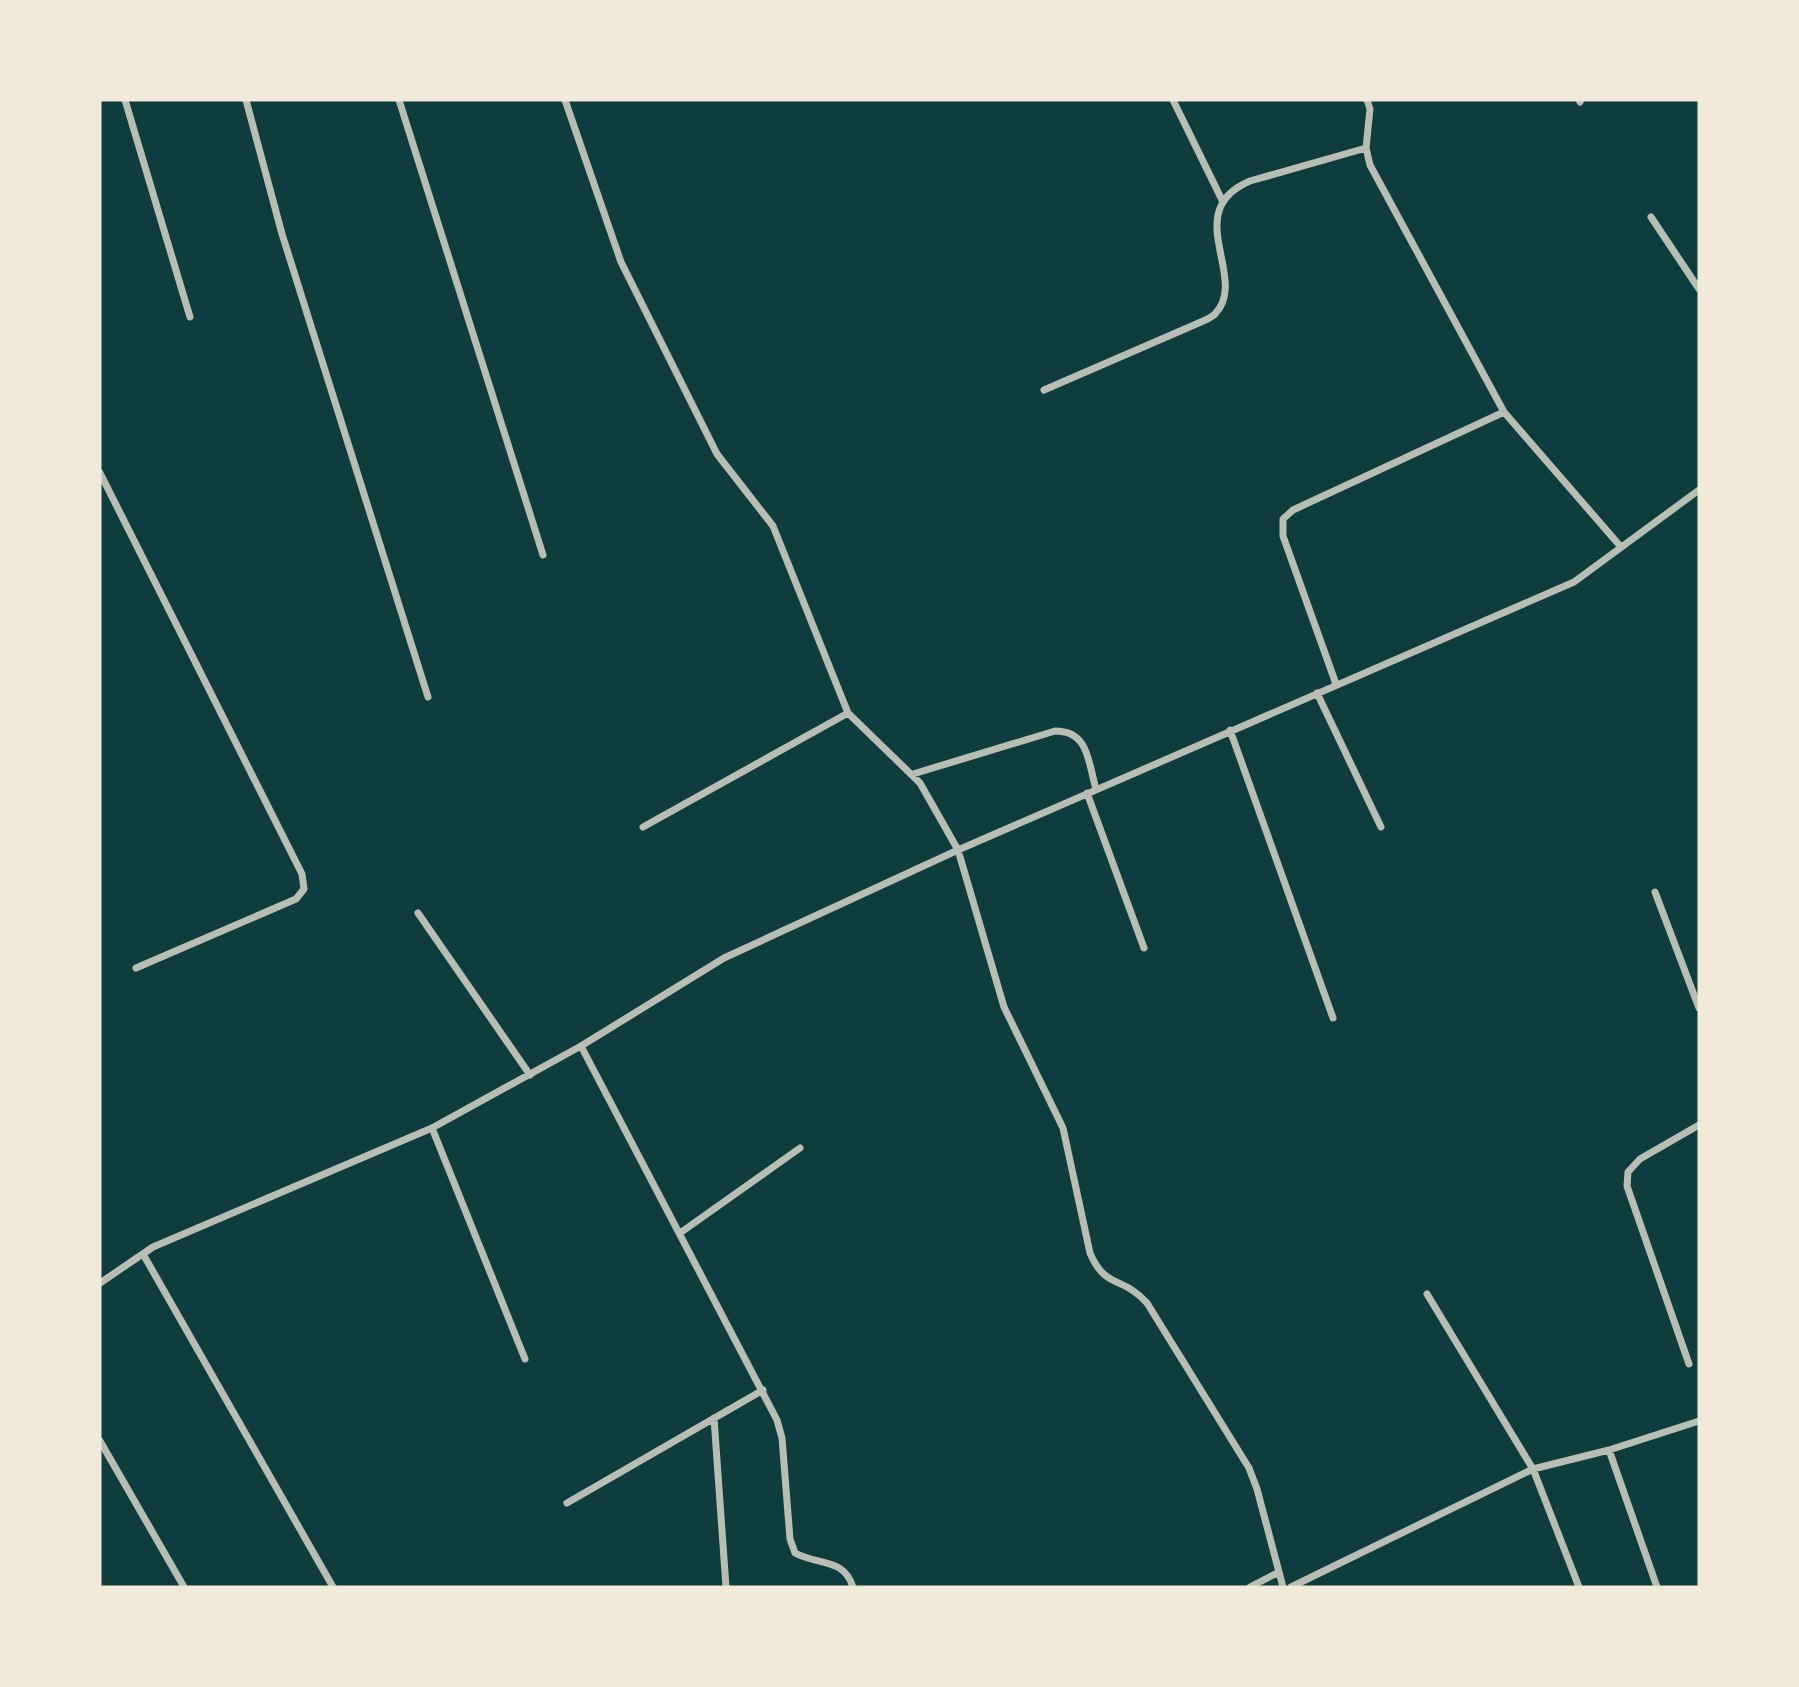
<svg xmlns="http://www.w3.org/2000/svg" width="1799" height="1687" font-family="Bitter,serif">
<style>
.lines{fill:none;stroke-linecap:round;stroke-linejoin:round}
.minor{stroke:#b8beb3;stroke-width:7}
</style>
<rect width="100%" height="100%" fill="#0f3d3e"/>
<g class="lines">
<path class="minor" d="M 125,100 L 190,317
M 246,100 L 282,234 L 428,697
M 399,100 L 543,555
M 565,100 L 621,262 L 717,454 L 773,526 L 848,713 L 920,783 L 958,850 L 1004,1007 L 1063,1128 L 1090,1253 C 1105,1289 1123,1276 1147,1303 L 1249,1468 L 1257,1489 L 1283,1587
M 1173,100 L 1223,202
M 1367,100 L 1370,109 L 1366,148 L 1370,165 L 1504,412 L 1621,547
M 1579,100 L 1580,102
M 1651,217 L 1699,289
M 1044,390 L 1201,322 C 1205,320 1211,318 1215,314 C 1250,278 1179,211 1250,181 L 1366,148
M 100,473 L 302,874 L 304,889 L 296,899 L 136,968
M 1336,684 L 1283,536 L 1283,519 L 1293,510 L 1504,412
M 1317,693 L 1381,827
M 1230,730 L 1333,1018
M 913,774 L 1055,731 C 1089,731 1088,762 1096,789
M 1087,793 L 1144,948
M 643,827 L 848,713
M 1655,892 L 1699,1008
M 418,913 L 530,1075
M 581,1046 L 777,1420 L 782,1438 L 790,1539 L 795,1553 C 819,1566 843,1557 853,1587
M 432,1128 L 525,1359
M 680,1233 L 800,1148
M 143,1254 L 333,1587
M 100,1283 L 153,1247 L 432,1128 L 581,1046 L 724,958 L 958,850 L 1574,582 L 1699,490
M 1427,1294 L 1533,1469 L 1579,1587
M 1689,1364 L 1627,1186 L 1628,1172 L 1640,1159 L 1699,1125
M 714,1418 L 726,1587
M 100,1441 L 184,1587
M 1609,1450 L 1657,1587
M 567,1503 L 763,1390
M 1250,1587 L 1279,1572
M 1291,1587 L 1533,1469 L 1609,1450 L 1699,1421"/>
</g>
<rect width="1799" height="1687" fill="none" stroke="#f1e9da" stroke-width="203"/>
</svg>
